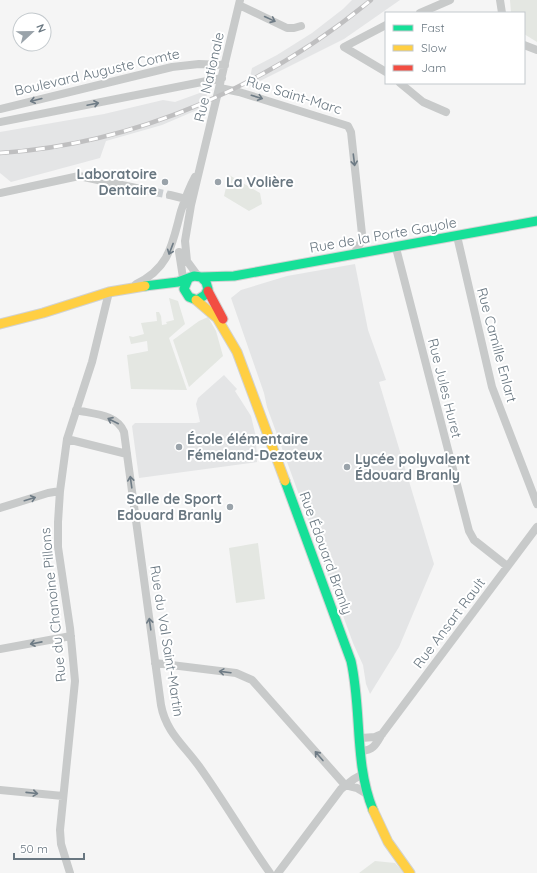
<svg xmlns="http://www.w3.org/2000/svg" width="537" height="873" font-family="Quicksand,sans-serif">
<style>
.built{fill:#e4e5e6}
.green{fill:#e4e7e2}
.lines{fill:none;stroke-linecap:round;stroke-linejoin:round}
.street-tunnel{stroke:#cbcfd2;stroke-width:8;stroke-dasharray:8 4;stroke-linecap:butt}
.fast-casing{stroke:#d1d2d2;stroke-width:11}
.slow-casing{stroke:#d1d2d2;stroke-width:11}
.jam-casing{stroke:#d1d2d2;stroke-width:11}
.street{stroke:#c8caca;stroke-width:8}
.fast{stroke:#16e098;stroke-width:9}
.slow{stroke:#ffcf43;stroke-width:9}
.jam{stroke:#f24e42;stroke-width:9}
.rail-casing{stroke:#bfbfc0;stroke-width:4.5}
.rail{stroke:#fff;stroke-width:3;stroke-dasharray:9;stroke-linecap:butt}
.oneway{stroke:#6e7b85}
.poi-dot{fill:#9aa3aa;stroke:#fff;stroke-width:1.5}
.labels{text-anchor:middle;stroke-width:4;stroke-linejoin:round;paint-order:stroke}
.street-label{font-size:14px;fill:#697781;stroke:#fff}
.poi-label{font-size:14px;font-weight:bold;fill:#697781;stroke:#fff;text-anchor:start}
</style>
<rect width="100%" height="100%" fill="#f5f5f5"/>
<path class="built" d="M 352,0 L 400,0 L 344,39 L 248,87 L 252,68 L 277,55 L 312,33 L 343,9 Z
M 208,90 L 204,107 L 162,125 L 106,141 L 100,158 L 11,182 L 0,173 L 0,132 L 104,114 L 163,100 L 175,102 Z
M 355,264 L 368,330 L 386,380 L 379,382 L 434,564 L 399,647 L 370,694 L 366,684 L 363,665 L 353,643 L 267,407 L 264,393 L 231,298 L 241,290 L 287,276 Z
M 224,375 L 237,389 L 235,391 L 251,416 L 256,437 L 257,462 L 139,478 L 132,426 L 135,423 L 196,423 L 200,422 L 196,404 L 198,398 Z"/>
<path class="green" d="M 510,0 L 537,0 L 537,42 L 524,34 L 524,13 L 511,13 Z
M 229,175 L 260,193 L 262,204 L 249,211 L 224,196 Z
M 169,298 L 178,301 L 185,324 L 169,338 L 187,390 L 131,389 L 127,355 L 148,351 L 147,341 L 131,344 L 129,336 L 133,337 L 144,334 L 141,323 L 157,321 L 156,312 L 159,312 L 161,316 L 162,325 L 167,324 L 166,322 L 174,320 Z
M 208,317 L 216,331 L 223,356 L 189,387 L 173,340 L 199,321 Z
M 258,543 L 265,599 L 236,603 L 229,548 Z
M 375,861 L 395,863 L 404,873 L 359,873 Z"/>
<g class="lines">
<path class="street-tunnel" d="M 155,192 L 170,195"/>
<defs>
<path id="fast" d="M 201,277 L 234,276 L 537,221
M 145,286 L 178,282 L 194,276 L 201,277 L 206,282 L 208,289 L 205,295 L 197,300 L 189,297 L 184,289 L 188,279
M 285,481 L 351,661 C 362,710 354,763 373,810"/>
<path id="slow" d="M 196,300 L 217,318 L 237,352 L 285,481
M 0,324 L 43,313 L 109,292 L 145,286
M 373,810 L 388,842 L 410,873"/>
<path id="jam" d="M 208,291 L 223,319"/>
</defs>
<use href="#fast" class="fast-casing"/>
<use href="#slow" class="slow-casing"/>
<use href="#jam" class="jam-casing"/>
<path class="street" d="M 500,0 L 502,13
M 239,5 L 287,28 L 294,28 L 301,26
M 420,13 L 450,0
M 386,25 L 344,47 L 386,72
M 524,45 L 537,50
M 400,83 L 423,102 L 446,112
M 220,88 L 239,92 L 348,126 L 351,132 L 362,234 L 361,242 L 353,255
M 0,109 L 172,67 L 199,64 L 225,65
M 0,122 L 222,78
M 0,193 L 79,176 L 155,192
M 170,195 L 190,200
M 457,236 L 492,387 L 537,504
M 396,248 L 469,531 L 474,540 L 507,566
M 179,252 L 184,284
M 198,276 L 187,261 L 185,241 L 191,205 L 240,0
M 136,284 C 170,268 172,244 181,211 C 185,199 189,188 195,177
M 76,410 C 93,414 117,414 124,432 L 161,705 C 166,733 186,747 201,769 C 225,803 246,839 270,873
M 67,439 L 127,454
M 0,508 L 48,493 L 60,491
M 0,649 L 71,636
M 155,663 L 236,673 L 252,680 L 345,785
M 361,738 L 375,737 L 382,734
M 362,751 C 374,750 376,744 382,734 L 537,527
M 345,785 L 357,788 L 367,794
M 0,790 L 63,796
M 70,873 L 61,844 L 60,830 L 75,681 L 70,628 L 58,547 L 58,522 L 60,491 L 67,439 L 92,362 L 109,292
M 278,873 L 341,789 L 354,779 L 363,774"/>
<use href="#fast" class="fast"/>
<use href="#slow" class="slow"/>
<use href="#jam" class="jam"/>
<defs>
<path id="rail" d="M 0,153 C 136,144 267,86 371,0"/>
</defs>
<use href="#rail" class="rail-casing"/>
<use href="#rail" class="rail"/>
</g>
<defs><path id="oneway-shaft" d="M-6 0H5M1.5-3L5.5 0L1.5 3" fill="none" stroke-width="1.6" stroke-linecap="round" stroke-linejoin="round"/></defs>
<g class="oneway">
<use href="#oneway-shaft" transform="translate(270 19) rotate(25)"/>
<use href="#oneway-shaft" transform="translate(257 97) rotate(17)"/>
<use href="#oneway-shaft" transform="translate(36 100) rotate(166)"/>
<use href="#oneway-shaft" transform="translate(93 104) rotate(-12)"/>
<use href="#oneway-shaft" transform="translate(354 160) rotate(83)"/>
<use href="#oneway-shaft" transform="translate(171 249) rotate(111)"/>
<use href="#oneway-shaft" transform="translate(113 421) rotate(-153)"/>
<use href="#oneway-shaft" transform="translate(131 482) rotate(-98)"/>
<use href="#oneway-shaft" transform="translate(30 499) rotate(-17)"/>
<use href="#oneway-shaft" transform="translate(150 624) rotate(-98)"/>
<use href="#oneway-shaft" transform="translate(36 643) rotate(169)"/>
<use href="#oneway-shaft" transform="translate(225 672) rotate(-173)"/>
<use href="#oneway-shaft" transform="translate(319 756) rotate(-131)"/>
<use href="#oneway-shaft" transform="translate(32 793) rotate(6)"/>
</g>
<g class="poi-dot">
<circle cx="165" cy="182" r="4"/>
<circle cx="218" cy="182" r="4"/>
<circle cx="179" cy="447" r="4"/>
<circle cx="347" cy="467" r="4"/>
<circle cx="230" cy="507" r="4"/>
</g>
<g class="labels">
<g class="street-label">
<text transform="translate(97 72) rotate(-13)" y="5">Boulevard Auguste Comte</text>
<text transform="translate(209 77) rotate(-77)" y="5">Rue Nationale</text>
<text transform="translate(294 95) rotate(17)" y="5">Rue Saint-Marc</text>
<text transform="translate(383 235) rotate(-10)" y="5">Rue de la Porte Gayole</text>
<text transform="translate(497 345) rotate(75)" y="5">Rue Camille Enlart</text>
<text transform="translate(445 388) rotate(76)" y="5">Rue Jules Huret</text>
<text transform="translate(326 553) rotate(70)" y="5">Rue Édouard Branly</text>
<text transform="translate(53 605) rotate(-96)" y="5">Rue du Chanoine Pillons</text>
<text transform="translate(449 623) rotate(-53)" y="5">Rue Ansart Rault</text>
<text transform="translate(167 641) rotate(81)" y="5">Rue du Val Saint-Martin</text>
</g>
<g class="poi-label">
<text x="157" y="179" text-anchor="end">Laboratoire<tspan x="157" dy="16">Dentaire</tspan></text>
<text x="226" y="187">La Volière</text>
<text x="187" y="444">École élémentaire<tspan x="187" dy="16">Fémeland-Dezoteux</tspan></text>
<text x="355" y="464">Lycée polyvalent<tspan x="355" dy="16">Édouard Branly</tspan></text>
<text x="222" y="504" text-anchor="end">Salle de Sport<tspan x="222" dy="16">Edouard Branly</tspan></text>
</g>
</g>
<rect x="385" y="12" width="140" height="72" fill="#ffffff" stroke="#c3c9cd"/>
<rect x="393" y="25" width="20" height="6" fill="#16e098" stroke="#c3c9cd"/>
<text x="421" y="32" font-size="12" fill="#697781">Fast</text>
<rect x="393" y="45" width="20" height="6" fill="#ffcf43" stroke="#c3c9cd"/>
<text x="421" y="52" font-size="12" fill="#697781">Slow</text>
<rect x="393" y="65" width="20" height="6" fill="#f24e42" stroke="#c3c9cd"/>
<text x="421" y="72" font-size="12" fill="#697781">Jam</text>
<g transform="translate(32 32) rotate(68)"><circle r="19" fill="#ffffff" stroke="#c3c9cd"/>
<path d="M0-3L7 15L0 10L-7 15Z" fill="#9aa3aa"/>
<text y="-6" font-size="11" font-weight="bold" text-anchor="middle" fill="#697781">N</text>
</g>
<path d="M14 853v6h70v-6" fill="none" stroke="#697781" stroke-width="2"/>
<text x="20" y="853" font-size="12" fill="#697781" stroke="#ffffff" stroke-width="3" paint-order="stroke">50 m</text>
</svg>
